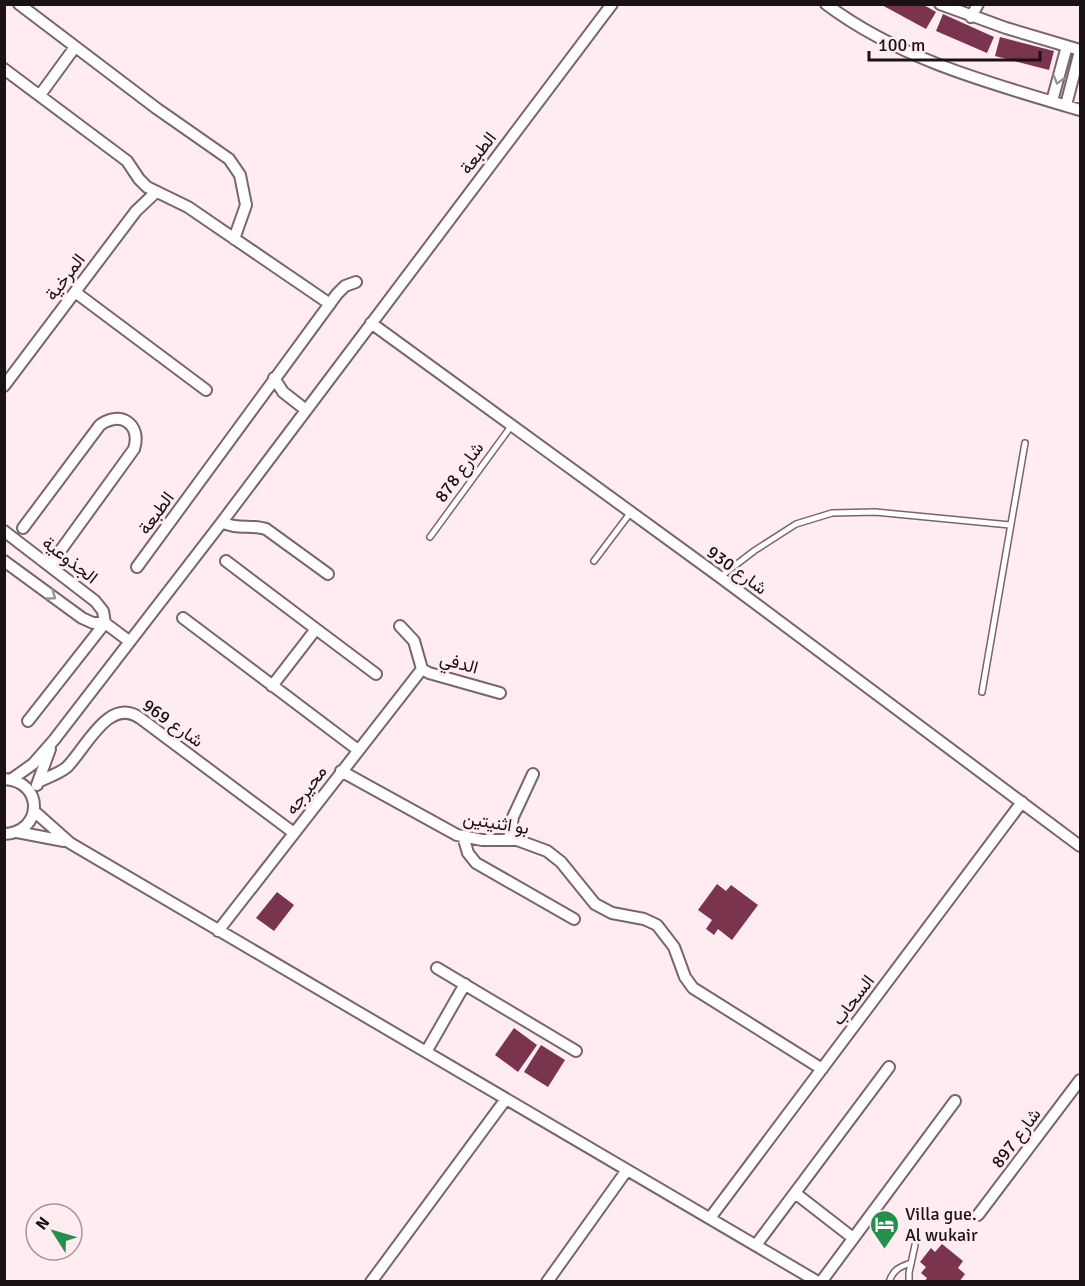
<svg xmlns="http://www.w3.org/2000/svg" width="1085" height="1286" font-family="Signika,Vazirmatn,sans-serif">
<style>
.building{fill:#7a344d}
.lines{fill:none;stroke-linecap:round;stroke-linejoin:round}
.service-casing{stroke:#79656b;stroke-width:8}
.minor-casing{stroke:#79656b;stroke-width:14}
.service{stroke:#fff;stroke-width:5}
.minor{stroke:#fff;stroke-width:10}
.oneway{stroke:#989495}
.labels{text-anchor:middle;stroke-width:6;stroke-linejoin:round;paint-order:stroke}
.street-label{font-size:18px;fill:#1a1214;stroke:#feecf1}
.poi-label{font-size:18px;fill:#1a1214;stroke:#feecf1;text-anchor:start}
</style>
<rect width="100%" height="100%" fill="#feecf1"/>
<path class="building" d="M 880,4 L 922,4 L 936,12 L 926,29 Z
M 943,14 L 994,37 L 987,53 L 936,31 Z
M 1000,37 L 1054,51 L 1049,70 L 995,56 Z
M 717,884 L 726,891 L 731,885 L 758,905 L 732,940 L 718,929 L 714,935 L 706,929 L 712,920 L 698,910 Z
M 277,892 L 294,905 L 274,931 L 256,918 Z
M 514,1028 L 537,1045 L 518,1072 L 495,1055 Z
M 541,1045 L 565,1060 L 548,1087 L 524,1072 Z
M 942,1244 L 963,1261 L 958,1268 L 965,1274 L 959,1282 L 924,1282 L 927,1278 L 921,1273 L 926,1267 L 920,1262 L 931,1248 L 935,1252 Z"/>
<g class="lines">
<defs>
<path id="service" d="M 430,537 L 512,425
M 594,561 L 631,512
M 720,577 L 754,551 L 796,524 L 832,513 L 875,512 L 1010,525
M 982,692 L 1025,443
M 889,1282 C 893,1270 899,1267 911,1263
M 909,1282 L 909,1273 L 915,1245"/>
<path id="minor" d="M 19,4 L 156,108 L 229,159 L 240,175 L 246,205 L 234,239
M 826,4 C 900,60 993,84 1080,110
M 940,4 L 1006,28 L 1080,50
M 971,17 L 978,4
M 4,69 L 127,161 L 139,179 L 147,187 L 188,207 L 330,304
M 40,95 L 75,47
M 1052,101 L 1067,46
M 1066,105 L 1080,51
M 75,292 L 206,390
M 371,323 L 720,577 L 1080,846
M 274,378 L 283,392 L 306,410
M 4,386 L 136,211 L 156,192
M 222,522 C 236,530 251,524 266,529 L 328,574
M 23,528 L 100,425 C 120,410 142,424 134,449 L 50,565
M 4,531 L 95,601 L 103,611 L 105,623
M 4,561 L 82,618 L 93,623 L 105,623 L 129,641
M 226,561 L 316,629 L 272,686
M 137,567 L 337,294 L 345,286 L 356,282
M 183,618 L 358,750
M 400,626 L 414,641 L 422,669 L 429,673 L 500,693
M 316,629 L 376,674
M 28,721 L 105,623
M 341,771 L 457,835 L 482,840 L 517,840 L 547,851 L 561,862 L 595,904 L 612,913 L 644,919 L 657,925 L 674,947 L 685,977 L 693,988 L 822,1069
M 4,779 C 45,781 43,833 4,834
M 12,779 L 33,764 L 54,740 L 222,522 L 612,4
M 38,782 C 47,777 59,774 67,767 C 86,748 109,696 140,718 L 294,833
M 37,785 L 50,749
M 34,811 L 70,843 L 818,1282
M 17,832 L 64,841
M 463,836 L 468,853 L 476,863 L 574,919
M 509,839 L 513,817 L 533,774
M 218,931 L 422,669
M 437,968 L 576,1051
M 426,1052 L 465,984
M 795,1193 L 853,1238
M 978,1215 L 1080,1080
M 710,1218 L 1022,802
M 756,1245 L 889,1067
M 371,1282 L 506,1099
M 547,1282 L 627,1170
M 821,1282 L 955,1101"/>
</defs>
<use href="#service" class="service-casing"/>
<use href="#minor" class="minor-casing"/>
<use href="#service" class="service"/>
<use href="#minor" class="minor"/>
</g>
<defs><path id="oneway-chevron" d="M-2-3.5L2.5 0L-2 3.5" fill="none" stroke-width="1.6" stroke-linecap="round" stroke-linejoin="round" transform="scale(1.5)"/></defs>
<g class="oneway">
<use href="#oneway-chevron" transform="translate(1058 80) rotate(106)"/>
<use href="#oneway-chevron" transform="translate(52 596) rotate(36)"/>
</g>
<defs>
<symbol id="hotel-pin" viewBox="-11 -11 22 30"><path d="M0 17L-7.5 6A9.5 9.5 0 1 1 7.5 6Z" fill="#24914a" stroke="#feecf1"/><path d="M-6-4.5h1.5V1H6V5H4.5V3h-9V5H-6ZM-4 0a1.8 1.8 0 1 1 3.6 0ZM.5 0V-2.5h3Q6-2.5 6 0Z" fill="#fff"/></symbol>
</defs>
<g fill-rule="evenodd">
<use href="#hotel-pin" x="868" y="1208" width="33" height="45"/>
</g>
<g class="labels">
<g class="street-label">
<text transform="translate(478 153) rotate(-53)" y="6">الطبعة</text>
<text transform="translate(65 277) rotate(-53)" y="6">المرخية</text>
<text transform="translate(459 472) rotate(-54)" y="6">شارع 878</text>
<text transform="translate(156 513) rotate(-54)" y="6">الطبعة</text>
<text transform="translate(70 560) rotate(38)" y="6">الجذوعية</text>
<text transform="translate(737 570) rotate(36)" y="6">شارع 930</text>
<text transform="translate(459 663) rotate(15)" y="6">الدفي</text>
<text transform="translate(173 723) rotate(35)" y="6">شارع 969</text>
<text transform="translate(306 790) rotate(-53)" y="6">محيرجه</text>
<text transform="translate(496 823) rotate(9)" y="6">بو اثنيتين</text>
<text transform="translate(853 1000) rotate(-53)" y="6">السحاب</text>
<text transform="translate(1016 1138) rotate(-53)" y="6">شارع 897</text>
</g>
<g class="poi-label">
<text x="905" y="1220">Villa gue.<tspan x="905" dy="21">Al wukair</tspan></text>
</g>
</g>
<rect width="1085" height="1286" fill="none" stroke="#1a1214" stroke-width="12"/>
<g transform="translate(54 1232) rotate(307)"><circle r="28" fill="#feecf1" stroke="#a39599" stroke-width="1.5"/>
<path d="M0-4.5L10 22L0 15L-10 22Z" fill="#24914a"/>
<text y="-9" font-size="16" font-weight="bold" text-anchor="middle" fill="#1a1214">N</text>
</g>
<path d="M869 51v9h171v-9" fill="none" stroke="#1a1214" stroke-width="3"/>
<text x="878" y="51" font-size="18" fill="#1a1214" stroke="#feecf1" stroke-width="4.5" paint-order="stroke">100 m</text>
</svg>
